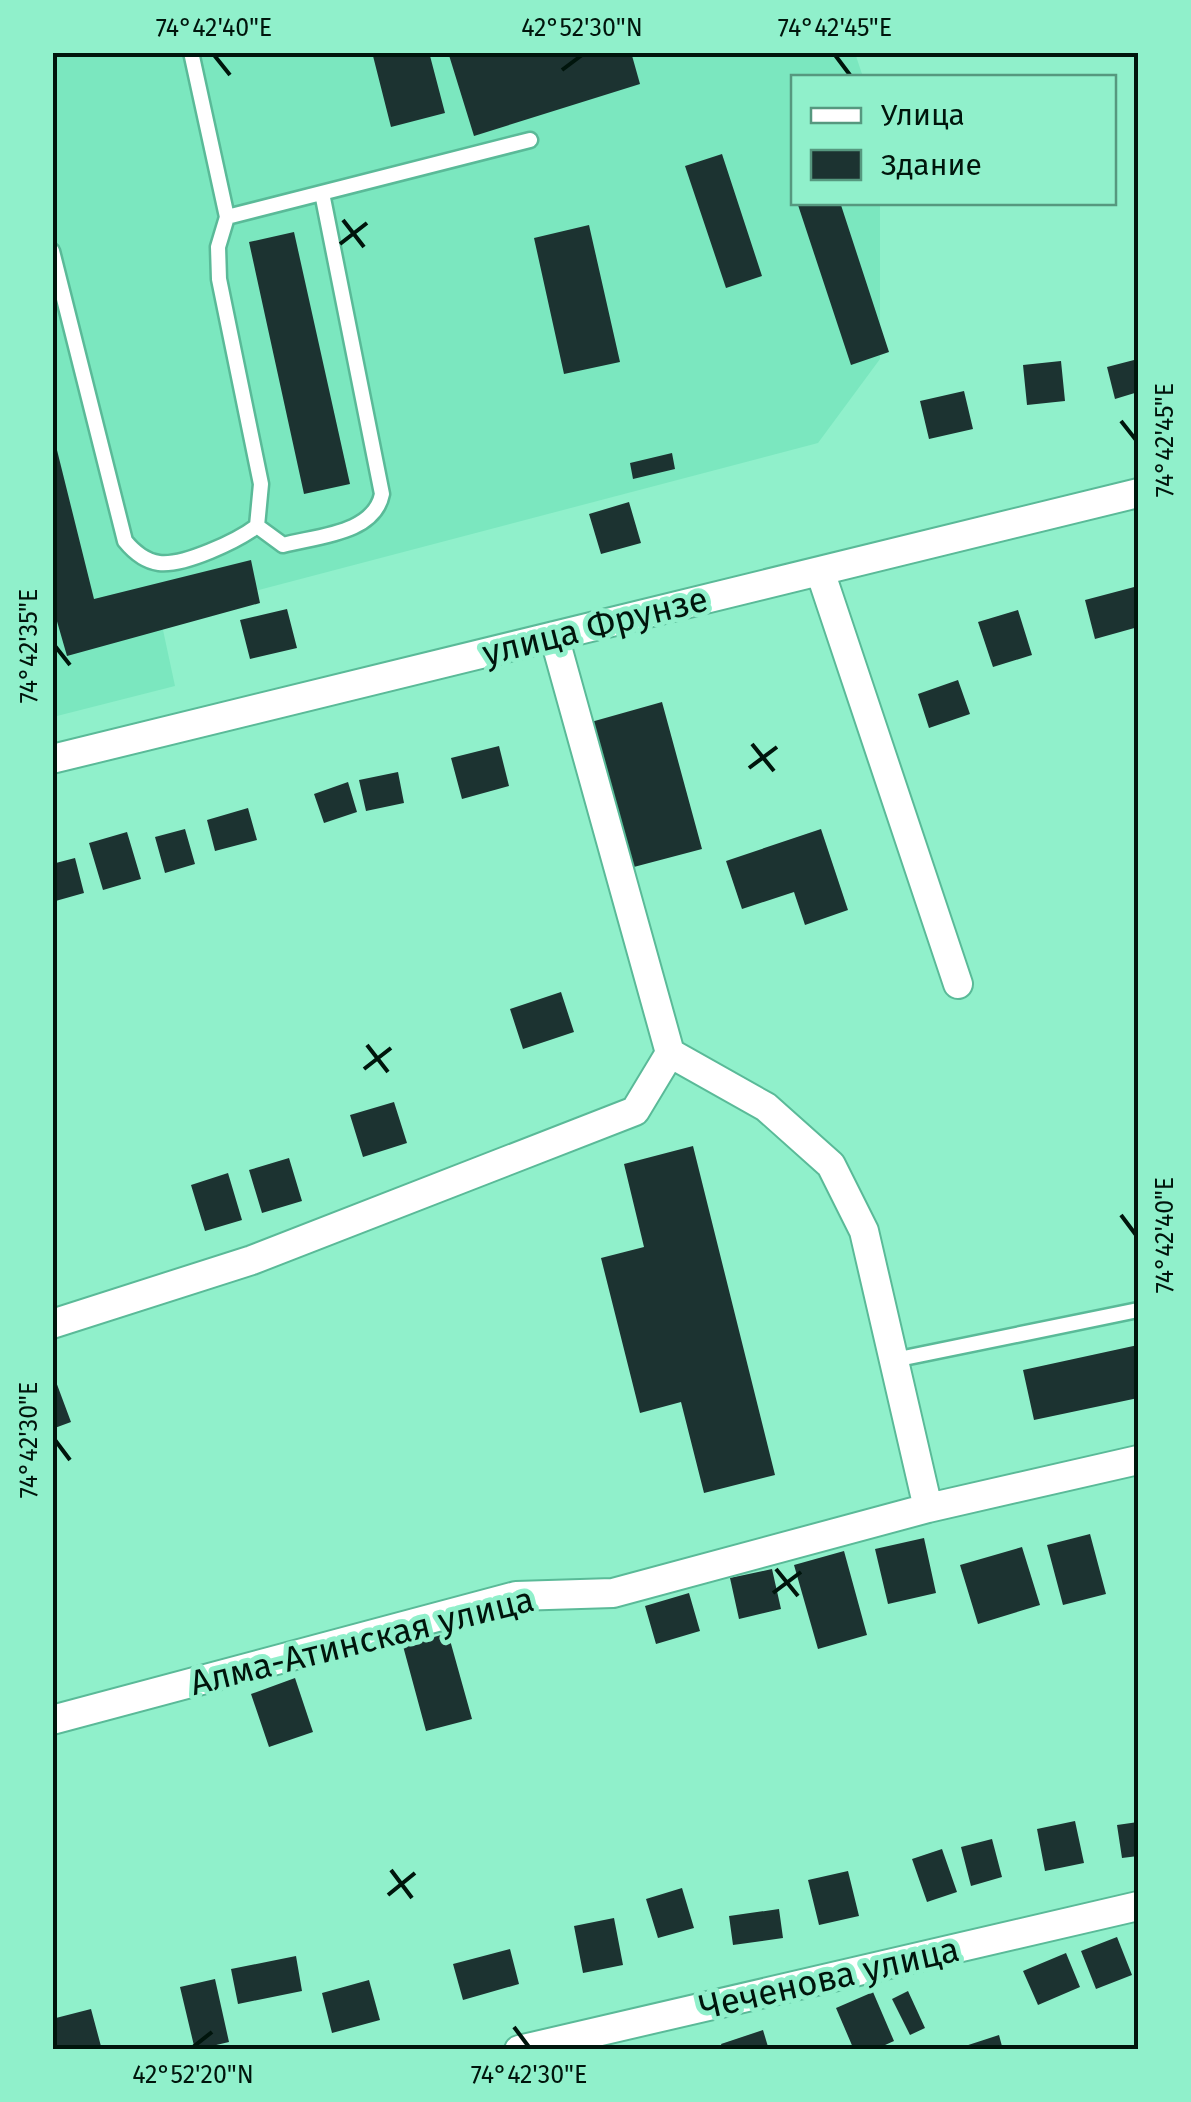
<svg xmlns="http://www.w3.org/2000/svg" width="1191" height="2102" font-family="'Fira Sans',sans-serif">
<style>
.built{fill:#7be7bf}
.building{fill:#1c3331}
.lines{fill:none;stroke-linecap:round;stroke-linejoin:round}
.service-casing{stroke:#5aba98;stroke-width:19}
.minor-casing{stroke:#5aba98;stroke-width:32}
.service{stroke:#fff;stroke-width:14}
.minor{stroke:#fff;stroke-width:28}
.ticks{fill:none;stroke:#00150c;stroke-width:4}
.labels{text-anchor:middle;stroke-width:10;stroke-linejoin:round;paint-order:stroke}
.street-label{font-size:35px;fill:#00150c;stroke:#90f0cb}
.neatline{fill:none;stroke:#00150c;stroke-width:4}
.ticks-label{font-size:25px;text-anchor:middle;fill:#00150c}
</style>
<rect width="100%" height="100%" fill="#90f0cb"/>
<path class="built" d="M 53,53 L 855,53 L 863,77 L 794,78 L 794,202 L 880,203 L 880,359 L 818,443 L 160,616 L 175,686 L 53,717 Z"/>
<path class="building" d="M 372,52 L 429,52 L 445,113 L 391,127 Z
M 448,52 L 631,52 L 640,84 L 474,136 Z
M 722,154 L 762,276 L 726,288 L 685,166 Z
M 797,202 L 840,202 L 889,352 L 851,365 Z
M 589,225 L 620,362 L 564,374 L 534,238 Z
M 294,232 L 350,484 L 304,494 L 249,242 Z
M 1134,360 L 1138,392 L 1115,399 L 1107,367 Z
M 1061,361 L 1065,401 L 1027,405 L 1023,365 Z
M 964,391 L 973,429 L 929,439 L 920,401 Z
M 54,438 L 94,599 L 251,560 L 260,603 L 67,656 L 52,604 Z
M 672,453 L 675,469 L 633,479 L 630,463 Z
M 629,502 L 641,543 L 601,554 L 589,514 Z
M 1138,586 L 1138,627 L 1095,639 L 1085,600 Z
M 287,609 L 297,648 L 250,659 L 240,620 Z
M 1018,610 L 1032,655 L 993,667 L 978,622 Z
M 958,680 L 970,714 L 929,728 L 918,694 Z
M 662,702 L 702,849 L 630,868 L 591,722 Z
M 499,746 L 509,786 L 462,799 L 451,758 Z
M 398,772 L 404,803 L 366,811 L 359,780 Z
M 348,782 L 357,812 L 324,823 L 314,794 Z
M 248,808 L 257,840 L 215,851 L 207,820 Z
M 185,829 L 195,864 L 165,873 L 155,837 Z
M 821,829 L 848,910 L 805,925 L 794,892 L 742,909 L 726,861 Z
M 127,832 L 141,879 L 103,890 L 89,843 Z
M 75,858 L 84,893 L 52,902 L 52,864 Z
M 561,992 L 574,1032 L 523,1049 L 510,1009 Z
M 394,1102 L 407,1143 L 363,1157 L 350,1115 Z
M 693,1146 L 775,1475 L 704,1493 L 681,1402 L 640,1413 L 601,1258 L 644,1247 L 624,1164 Z
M 289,1158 L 302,1201 L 262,1213 L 249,1170 Z
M 228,1173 L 242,1220 L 205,1231 L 191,1185 Z
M 1138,1345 L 1138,1398 L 1034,1420 L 1023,1370 Z
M 52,1371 L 71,1422 L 52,1429 Z
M 1090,1534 L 1106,1594 L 1063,1605 L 1047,1545 Z
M 924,1538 L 936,1593 L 888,1604 L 875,1549 Z
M 1022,1547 L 1040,1605 L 978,1624 L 960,1565 Z
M 844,1551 L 867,1635 L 818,1649 L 794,1565 Z
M 772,1569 L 781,1609 L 739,1619 L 730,1578 Z
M 689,1593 L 700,1631 L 656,1644 L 645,1606 Z
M 448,1633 L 472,1719 L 426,1731 L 403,1646 Z
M 295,1678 L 313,1732 L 269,1747 L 251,1694 Z
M 1075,1821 L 1084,1863 L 1045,1871 L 1037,1829 Z
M 1138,1822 L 1138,1856 L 1122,1858 L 1117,1825 Z
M 992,1839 L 1002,1877 L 971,1886 L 961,1847 Z
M 942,1849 L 957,1892 L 927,1902 L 912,1859 Z
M 848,1871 L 859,1916 L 819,1925 L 808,1880 Z
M 682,1888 L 694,1928 L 658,1938 L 646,1899 Z
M 779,1909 L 783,1938 L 733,1945 L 729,1916 Z
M 614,1918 L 623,1965 L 583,1973 L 574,1926 Z
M 1117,1937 L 1132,1975 L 1096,1989 L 1081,1951 Z
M 510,1949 L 519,1984 L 463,2000 L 453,1964 Z
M 1066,1953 L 1080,1987 L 1038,2005 L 1023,1971 Z
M 296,1956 L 302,1991 L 238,2004 L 231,1969 Z
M 215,1979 L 229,2042 L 195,2050 L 180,1987 Z
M 369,1980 L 380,2020 L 332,2033 L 322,1993 Z
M 908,1991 L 925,2028 L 910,2035 L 892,1999 Z
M 873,1992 L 894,2041 L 874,2050 L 854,2050 L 836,2008 Z
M 91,2009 L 102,2050 L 56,2050 L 52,2019 Z
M 763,2030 L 769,2050 L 723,2050 L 721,2044 Z
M 999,2035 L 1003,2050 L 956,2050 L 956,2049 Z"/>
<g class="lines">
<defs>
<path id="service" d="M 227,217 L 530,140
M 52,251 L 125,541 C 134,552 144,561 159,563 C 184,566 237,541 257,526 L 261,484 L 219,279 L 218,247 L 227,217 L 191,52
M 257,526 L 283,545 C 317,536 374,534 382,494 L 322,193
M 894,1360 L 1138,1310"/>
<path id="minor" d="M 820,571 L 958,984
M 554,636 L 670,1053 L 766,1107 L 831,1165 L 864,1231 L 928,1508
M 52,759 L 1138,493
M 52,1324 L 252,1260 L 635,1111 L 670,1053
M 52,1720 L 516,1596 L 613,1593 L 928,1508 L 1138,1460
M 519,2050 L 1138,1906"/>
</defs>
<use href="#service" class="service-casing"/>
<use href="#minor" class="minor-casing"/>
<use href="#service" class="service"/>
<use href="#minor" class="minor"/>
</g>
<path class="ticks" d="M 214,55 L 230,75M 835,55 L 850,75M 562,70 L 582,55M 343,220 L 364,247M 340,244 L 367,223M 1121,421 L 1136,440M 55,646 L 70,665M 752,744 L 774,771M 749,768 L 777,747M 367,1045 L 388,1072M 364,1069 L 391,1048M 1121,1215 L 1136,1235M 55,1440 L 70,1460M 776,1569 L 798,1596M 773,1593 L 801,1572M 391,1870 L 412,1898M 388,1895 L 415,1873M 514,2027 L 529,2047M 193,2047 L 212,2032"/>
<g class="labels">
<g class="street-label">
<text transform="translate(595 626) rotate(-14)" y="12">улица Фрунзе</text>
<text transform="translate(362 1641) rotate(-14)" y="12">Алма-Атинская улица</text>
<text transform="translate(829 1978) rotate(-13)" y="12">Чеченова улица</text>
</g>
</g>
<rect width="1191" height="2102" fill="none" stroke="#90f0cb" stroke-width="110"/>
<rect x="791" y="75" width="325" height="130" fill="#90f0cb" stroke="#56987f" stroke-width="2.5"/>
<rect x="811" y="108" width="50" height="15" fill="#ffffff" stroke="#56987f" stroke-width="2.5"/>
<text x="881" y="125" font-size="30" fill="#00150c">Улица</text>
<rect x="811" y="150" width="50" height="30" fill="#1c3331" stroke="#56987f" stroke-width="2.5"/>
<text x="881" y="175" font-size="30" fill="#00150c">Здание</text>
<rect x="55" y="55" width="1081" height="1992" class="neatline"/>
<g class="ticks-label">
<text x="214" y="36">74°42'40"E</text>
<text x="582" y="36">42°52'30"N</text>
<text x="835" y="36">74°42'45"E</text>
<text transform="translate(1164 440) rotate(-90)" y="9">74°42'45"E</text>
<text transform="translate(28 646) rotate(-90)" y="9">74°42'35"E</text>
<text transform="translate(1164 1235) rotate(-90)" y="9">74°42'40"E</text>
<text transform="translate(28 1440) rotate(-90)" y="9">74°42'30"E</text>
<text x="193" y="2083">42°52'20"N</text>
<text x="529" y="2083">74°42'30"E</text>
</g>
</svg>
